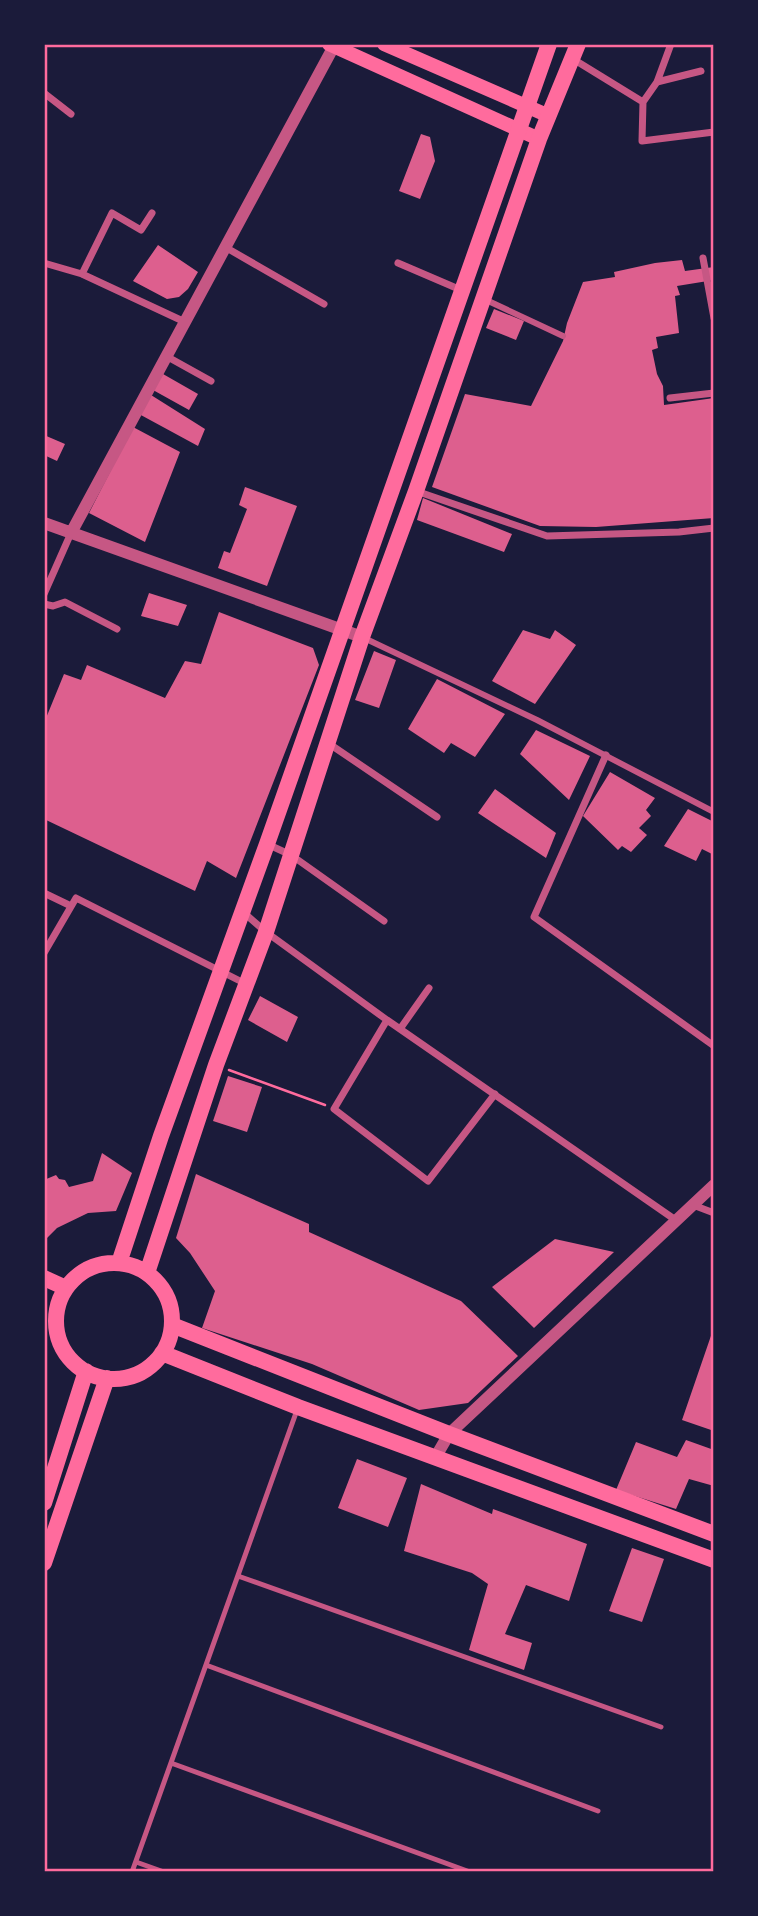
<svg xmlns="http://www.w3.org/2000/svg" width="758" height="1916" font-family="'Fira Sans Condensed',sans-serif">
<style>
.building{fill:#dd5f8e}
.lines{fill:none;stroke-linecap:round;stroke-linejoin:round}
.path{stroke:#ff6b9d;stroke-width:2.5}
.service{stroke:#c65784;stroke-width:5}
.pedestrian{stroke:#c65784;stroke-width:6}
.minor{stroke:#c65784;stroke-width:7}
.tertiary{stroke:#c65784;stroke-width:12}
.secondary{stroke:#ff6b9d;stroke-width:14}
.primary{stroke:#ff6b9d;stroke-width:16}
.neatline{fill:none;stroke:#ff6b9d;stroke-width:2.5}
</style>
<rect width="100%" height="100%" fill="#1b1b3a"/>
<path class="building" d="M 421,134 L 430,137 L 435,161 L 420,199 L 399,191 Z
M 158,245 L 198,272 L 188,289 L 179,297 L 167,299 L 133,281 Z
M 682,260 L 685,271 L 714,267 L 714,280 L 677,286 L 680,295 L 675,296 L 679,333 L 656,337 L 658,348 L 652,350 L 657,374 L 663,386 L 664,405 L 714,398 L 714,518 L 596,527 L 540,526 L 432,487 L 465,394 L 531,406 L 563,341 L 567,323 L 583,282 L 615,277 L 614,272 L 655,263 Z
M 494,309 L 524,321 L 516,340 L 486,328 Z
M 163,374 L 198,394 L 189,410 L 153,390 Z
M 151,395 L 205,429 L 198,446 L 139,414 Z
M 133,427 L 180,452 L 145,542 L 89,513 Z
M 44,435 L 65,444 L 57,461 L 44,455 Z
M 245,487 L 297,506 L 267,586 L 218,568 L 224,551 L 230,553 L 247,509 L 239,505 Z
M 423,498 L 512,534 L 504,552 L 417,520 Z
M 149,593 L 187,605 L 178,626 L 141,616 Z
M 219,612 L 313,648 L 319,665 L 236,878 L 207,861 L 195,891 L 44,819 L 44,723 L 64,674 L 81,680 L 87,665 L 165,698 L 185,661 L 201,664 Z
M 523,630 L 550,639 L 555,630 L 576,645 L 535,704 L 492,681 Z
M 374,651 L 396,660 L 379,708 L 355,700 Z
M 437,679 L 505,714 L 475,757 L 451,743 L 444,753 L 408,729 Z
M 536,730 L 590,756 L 569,800 L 520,754 Z
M 610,772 L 655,798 L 646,810 L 651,816 L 639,828 L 647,835 L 631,852 L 622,846 L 618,850 L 583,816 Z
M 495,789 L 556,833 L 546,858 L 478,813 Z
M 688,809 L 714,822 L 714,855 L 702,849 L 696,861 L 664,846 Z
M 260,996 L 298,1017 L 287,1042 L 248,1020 Z
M 228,1076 L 262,1087 L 247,1132 L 213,1121 Z
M 102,1153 L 132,1173 L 116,1211 L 88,1213 L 57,1228 L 44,1241 L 44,1180 L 56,1175 L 59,1179 L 65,1180 L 69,1187 L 93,1181 Z
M 196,1174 L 309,1224 L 309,1232 L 461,1301 L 518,1356 L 468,1403 L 419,1410 L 312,1364 L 202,1328 L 215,1291 L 190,1253 L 176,1238 Z
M 555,1239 L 614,1252 L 534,1328 L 492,1287 Z
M 714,1327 L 714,1431 L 682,1420 Z
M 686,1440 L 714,1450 L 714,1486 L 689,1479 L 676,1509 L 616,1490 L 636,1442 L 677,1457 Z
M 357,1459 L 407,1478 L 388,1527 L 338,1508 Z
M 421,1484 L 492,1514 L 493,1509 L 587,1544 L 569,1601 L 526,1585 L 505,1634 L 532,1643 L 524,1670 L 469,1650 L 488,1584 L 472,1573 L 404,1551 Z
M 632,1548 L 664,1559 L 642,1622 L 609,1611 Z"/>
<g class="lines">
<path class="path" d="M 229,1070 L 325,1105"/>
<path class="service" d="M 238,1576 L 661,1727
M 206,1665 L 598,1811
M 171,1763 L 470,1872
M 136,1862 L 164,1872
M 132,1872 L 297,1410"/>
<path class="pedestrian" d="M 484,299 L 563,336
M 364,638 L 537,720 L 714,812"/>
<path class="minor" d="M 573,59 L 643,102 L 642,141 L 714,132
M 657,82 L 701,71
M 44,93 L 71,114
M 643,102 L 657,82 L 671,44
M 225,247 L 324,304
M 703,258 L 714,318
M 44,263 L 82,274 L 185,322
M 398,263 L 461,290
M 82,274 L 112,213 L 141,230 L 152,213
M 166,356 L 211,381
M 670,398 L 714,393
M 416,491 L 547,536 L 679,532 L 714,528
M 44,594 L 71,533
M 44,604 L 53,606 L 65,602 L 117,629
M 328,743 L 437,817
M 606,755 L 534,917 L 714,1046
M 267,844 L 291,855 L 384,921
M 44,893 L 71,906
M 243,912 L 266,932 L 387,1020 L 677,1221
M 44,953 L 76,898 L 246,984
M 387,1020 L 334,1109 L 428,1181 L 495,1094
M 400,1029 L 429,988
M 693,1205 L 714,1213"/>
<path class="tertiary" d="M 44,523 L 362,637
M 71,533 L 334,46
M 435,1458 L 449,1434 L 714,1185"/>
<path class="secondary" d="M 329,44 L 539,139
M 384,44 L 549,116"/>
<path class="primary" d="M 119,1263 L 161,1136 L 267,844 L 549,44
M56 1321a58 58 0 1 1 116 0a58 58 0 1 1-116 0Z
M 147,1273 L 216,1065 L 266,932 L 362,637 L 416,491 L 539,139 L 578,44
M 44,1278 L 66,1288
M 172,1325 L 449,1434 L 714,1534
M 162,1353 L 298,1407 L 714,1560
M 44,1503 L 86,1371
M 44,1563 L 107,1378"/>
</g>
<rect width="758" height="1916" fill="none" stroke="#1b1b3a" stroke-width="91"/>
<rect x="46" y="46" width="666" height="1824" class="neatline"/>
</svg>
